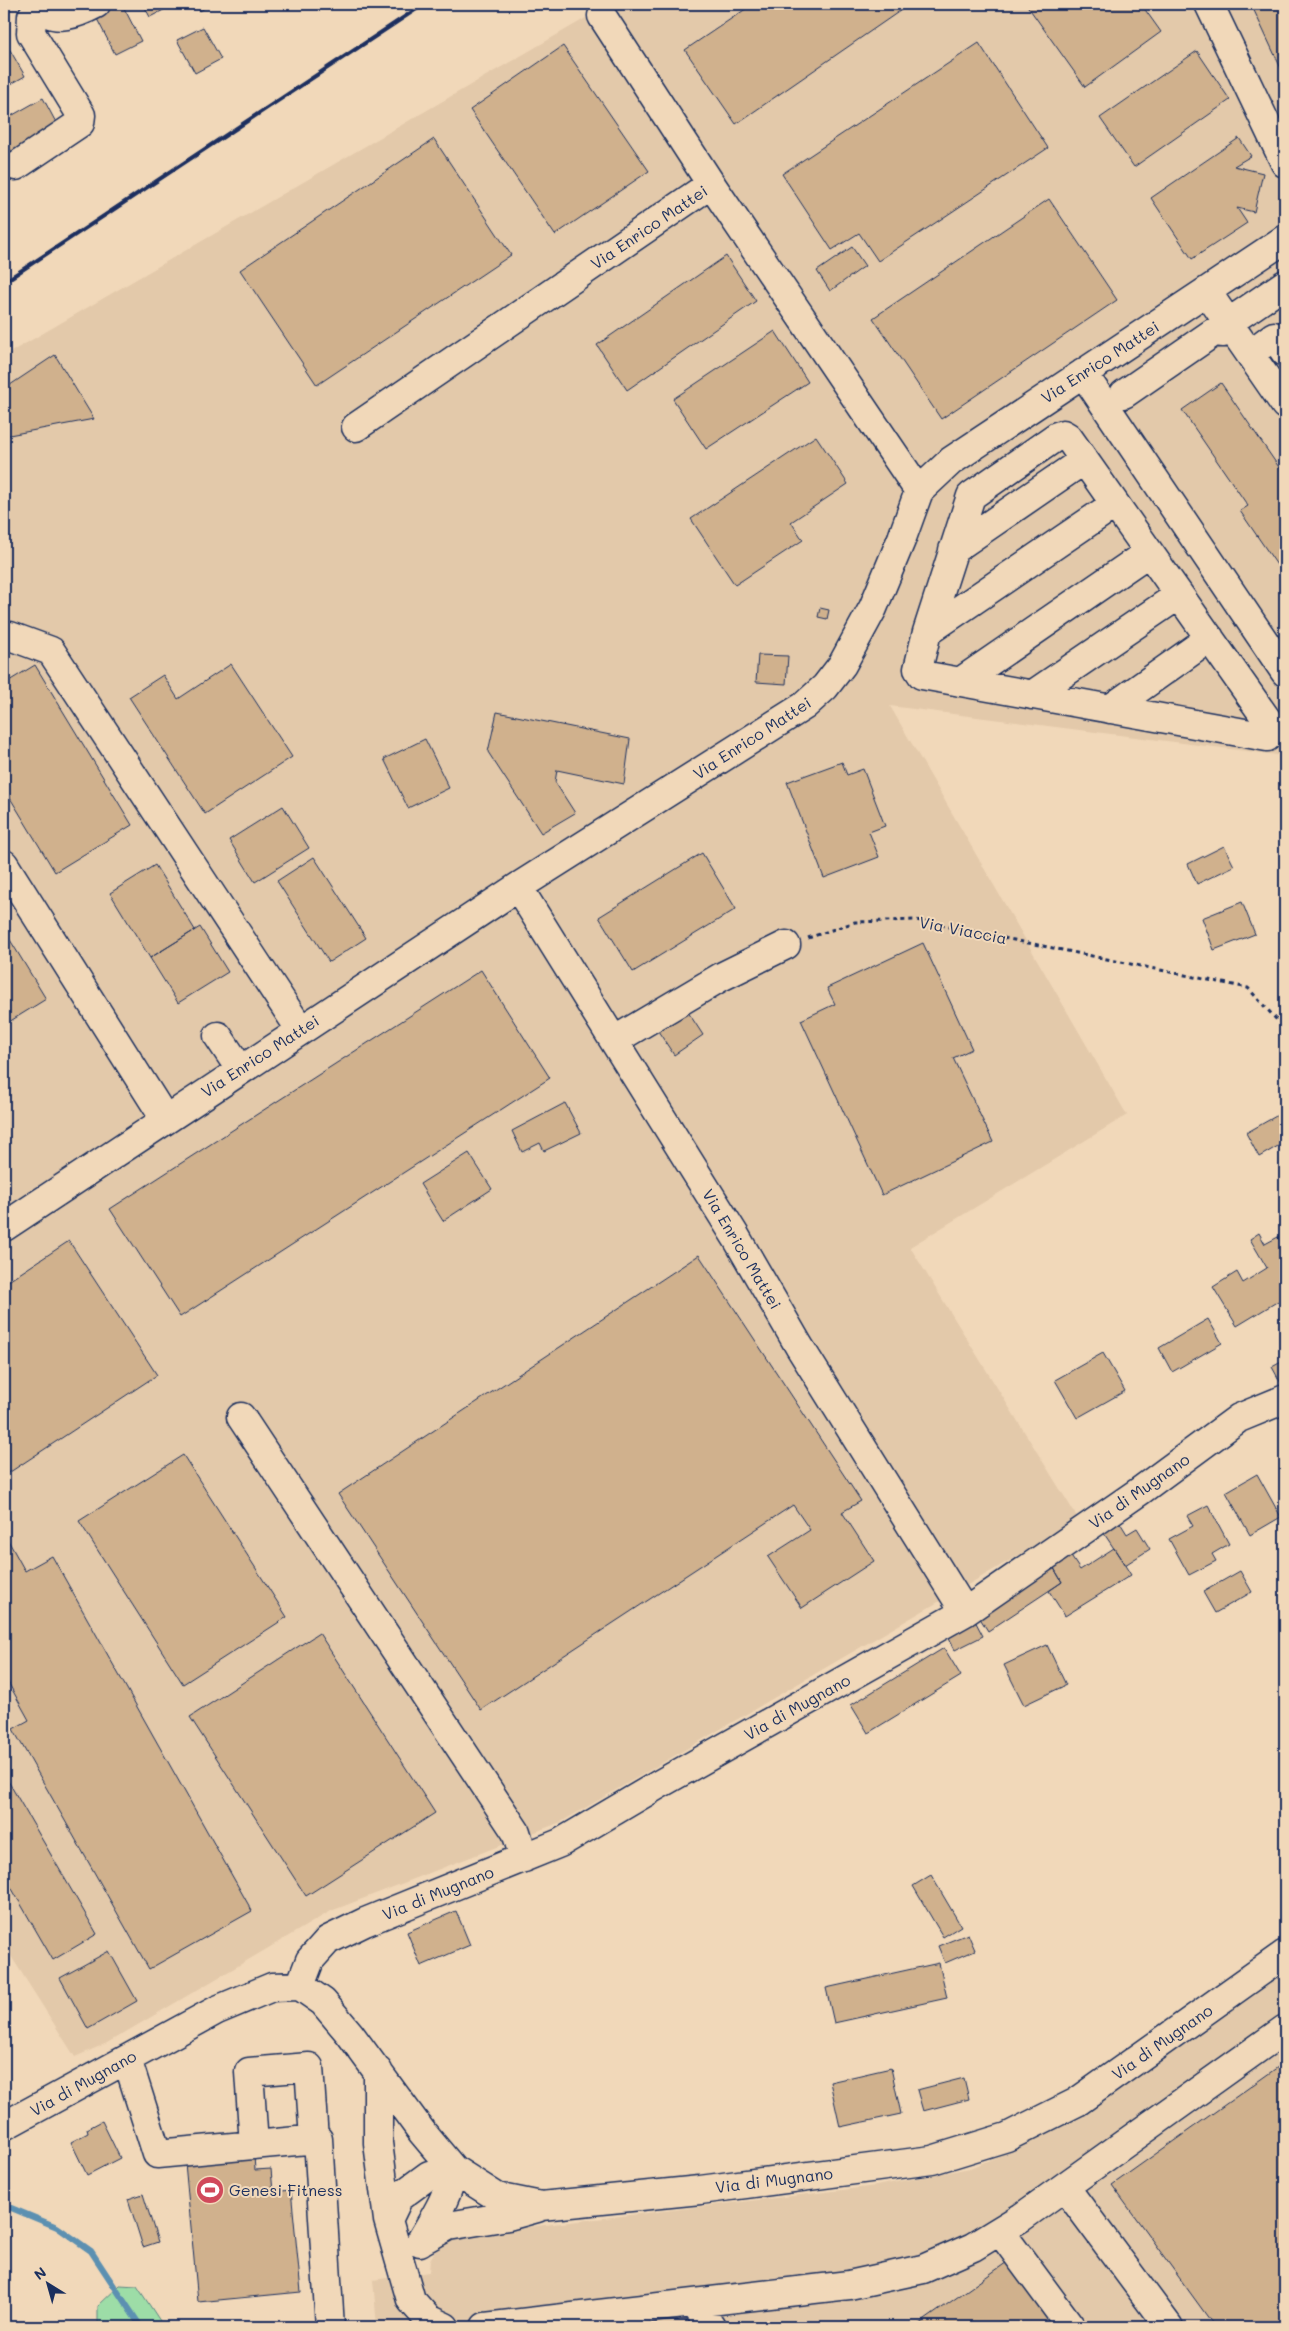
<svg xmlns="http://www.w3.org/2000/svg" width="1289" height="2331" font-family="Mali,sans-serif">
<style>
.built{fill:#e3c9aa}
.green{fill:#9ddda7;stroke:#5c8682}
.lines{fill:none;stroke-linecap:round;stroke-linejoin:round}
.stream{stroke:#5c90b1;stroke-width:6}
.building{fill:#d0b18d;stroke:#1b2f5e}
.minor-casing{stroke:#1b2f5e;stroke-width:31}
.path{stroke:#1b2f5e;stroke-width:3;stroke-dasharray:4 4;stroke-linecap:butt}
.minor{stroke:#f1d8b9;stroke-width:28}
.rail{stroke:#1b2f5e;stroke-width:4}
.labels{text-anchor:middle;stroke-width:4;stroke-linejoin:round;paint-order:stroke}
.street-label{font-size:16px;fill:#1b2f5e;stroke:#f1d8b9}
.poi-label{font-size:16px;fill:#1b2f5e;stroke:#f1d8b9;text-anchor:start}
</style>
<rect width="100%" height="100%" fill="#f1d8b9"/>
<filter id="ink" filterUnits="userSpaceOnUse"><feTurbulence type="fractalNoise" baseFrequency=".02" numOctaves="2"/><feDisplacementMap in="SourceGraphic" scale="10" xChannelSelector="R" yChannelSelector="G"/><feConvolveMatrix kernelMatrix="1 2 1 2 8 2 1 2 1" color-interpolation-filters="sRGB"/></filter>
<g filter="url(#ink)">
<path class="built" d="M 610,4 L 1285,4 L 1285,756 L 890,706 L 1127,1115 L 910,1247 L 1079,1520 L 561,1822 L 331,1911 L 107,2043 L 75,2057 L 4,1945 L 4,356 Z
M 1285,1970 L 1285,2327 L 377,2327 L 373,2280 L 429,2272 L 430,2260 L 437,2247 L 460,2235 L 876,2186 L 970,2168 L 1011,2151 L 1070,2121 Z"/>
<path class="green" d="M 120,2285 L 137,2286 L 164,2327 L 98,2327 L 98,2306 Z"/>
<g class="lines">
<path class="stream" d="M 4,2205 L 57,2227 L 91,2251 L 141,2327"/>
</g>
<path class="building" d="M 118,4 L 122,4 L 141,41 L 115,54 L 95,15 Z
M 143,4 L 175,4 L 150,17 Z
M 195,4 L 211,4 L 200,11 Z
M 753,4 L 910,4 L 736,124 L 685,50 Z
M 1026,4 L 1141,4 L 1161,32 L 1085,87 Z
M 1251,4 L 1285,4 L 1285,77 Z
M 203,27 L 221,59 L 195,73 L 177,40 Z
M 979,43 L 1048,148 L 878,261 L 859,233 L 832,250 L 782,174 Z
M 563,46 L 649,171 L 555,235 L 470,110 Z
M 10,50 L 25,76 L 4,88 L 4,53 Z
M 1197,51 L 1230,100 L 1134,167 L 1100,118 Z
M 43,98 L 60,130 L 13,155 L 4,138 L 4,120 Z
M 1239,138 L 1251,156 L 1234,166 L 1263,173 L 1254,212 L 1237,208 L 1247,223 L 1192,259 L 1151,198 Z
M 434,139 L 511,255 L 317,385 L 240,270 Z
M 1049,199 L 1117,300 L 941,419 L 873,318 Z
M 852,247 L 865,266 L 830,291 L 817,271 Z
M 726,256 L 756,301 L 627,390 L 597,345 Z
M 775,331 L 808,382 L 706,449 L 673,399 Z
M 55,355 L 94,419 L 4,436 L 4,389 Z
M 1221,383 L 1285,476 L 1285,561 L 1277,565 L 1240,511 L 1248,506 L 1182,410 Z
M 816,436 L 848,484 L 791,522 L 803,540 L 735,585 L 691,519 Z
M 820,608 L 829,610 L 827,619 L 818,617 Z
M 758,655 L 788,656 L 786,684 L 756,682 Z
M 231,664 L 292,757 L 205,814 L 129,697 L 163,675 L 178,699 Z
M 35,665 L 132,825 L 55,872 L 4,788 L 4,684 Z
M 497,712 L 630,739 L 624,784 L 557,770 L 555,782 L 575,813 L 541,833 L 488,752 Z
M 425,739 L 449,788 L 408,808 L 384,759 Z
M 842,762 L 847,775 L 863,769 L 885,826 L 869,832 L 879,857 L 824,878 L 787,782 Z
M 283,806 L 309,848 L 255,882 L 229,840 Z
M 1224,846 L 1234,866 L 1197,884 L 1188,864 Z
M 702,853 L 736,909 L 633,972 L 599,917 Z
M 314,857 L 366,938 L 329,962 L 277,881 Z
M 155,865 L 195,930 L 150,958 L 110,893 Z
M 1242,902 L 1255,934 L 1214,950 L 1202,918 Z
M 200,927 L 228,972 L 178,1003 L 150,958 Z
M 4,930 L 46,999 L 4,1025 Z
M 923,943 L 972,1049 L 953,1058 L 993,1142 L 882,1195 L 801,1020 L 835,1004 L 827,988 Z
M 481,970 L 550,1078 L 180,1317 L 110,1209 Z
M 686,1009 L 703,1035 L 674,1055 L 656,1028 Z
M 565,1103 L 581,1133 L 544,1151 L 540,1143 L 522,1152 L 512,1131 Z
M 1285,1111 L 1285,1142 L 1259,1157 L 1246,1133 Z
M 469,1153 L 492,1189 L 443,1221 L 420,1184 Z
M 1259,1233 L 1265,1244 L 1278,1237 L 1285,1249 L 1285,1297 L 1237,1326 L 1213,1287 L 1237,1272 L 1243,1283 L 1267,1268 L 1250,1239 Z
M 1285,1233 L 1285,1249 L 1278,1237 Z
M 69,1241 L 157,1375 L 4,1476 L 4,1284 Z
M 699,1255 L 861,1501 L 842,1512 L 874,1561 L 802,1608 L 768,1557 L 810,1530 L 793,1505 L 481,1710 L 338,1494 Z
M 1208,1319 L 1222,1343 L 1172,1372 L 1159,1348 Z
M 1103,1353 L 1125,1391 L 1077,1418 L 1055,1380 Z
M 1285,1360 L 1285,1386 L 1283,1387 L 1272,1367 Z
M 183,1455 L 287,1617 L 183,1684 L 79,1521 Z
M 1257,1474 L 1281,1517 L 1250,1535 L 1226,1492 Z
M 1208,1505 L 1229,1544 L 1212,1554 L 1216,1561 L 1189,1575 L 1169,1539 L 1193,1526 L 1187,1516 Z
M 1119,1521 L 1127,1534 L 1137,1528 L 1150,1549 L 1125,1565 L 1103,1532 Z
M 4,1533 L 25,1571 L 52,1556 L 252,1911 L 149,1969 L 13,1729 L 29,1720 L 4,1675 Z
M 1114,1548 L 1131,1575 L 1065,1616 L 1049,1591 L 1062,1582 L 1051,1563 L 1068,1552 L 1080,1570 Z
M 1051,1563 L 1062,1582 L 988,1631 L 976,1612 Z
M 1240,1571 L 1252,1592 L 1215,1613 L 1203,1592 Z
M 972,1615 L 983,1636 L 955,1650 L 944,1629 Z
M 319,1633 L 435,1813 L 306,1896 L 190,1717 Z
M 1047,1645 L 1066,1685 L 1024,1705 L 1004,1665 Z
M 944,1648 L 961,1676 L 868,1733 L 851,1705 Z
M 4,1774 L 97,1934 L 53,1960 L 4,1875 Z
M 931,1875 L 961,1926 L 943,1937 L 913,1886 Z
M 456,1911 L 470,1945 L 421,1966 L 407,1932 Z
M 968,1934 L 975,1950 L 945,1963 L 938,1946 Z
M 109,1951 L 137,2001 L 88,2029 L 60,1978 Z
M 939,1963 L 947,1998 L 834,2023 L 826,1988 Z
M 1285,2062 L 1285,2327 L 1215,2327 L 1112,2185 Z
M 891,2068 L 901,2114 L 840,2127 L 830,2082 Z
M 964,2078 L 969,2099 L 923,2111 L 917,2090 Z
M 102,2121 L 120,2158 L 87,2175 L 71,2142 L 88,2133 L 87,2129 Z
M 254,2156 L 255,2170 L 271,2169 L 273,2192 L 291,2190 L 301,2292 L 198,2302 L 185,2163 Z
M 143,2194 L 158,2242 L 143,2247 L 128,2199 Z
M 1010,2260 L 1058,2327 L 915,2327 Z"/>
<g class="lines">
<defs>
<path id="minor" d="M 38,4 C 53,25 79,13 96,4
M 1209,4 L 1285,163
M 602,16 L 711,184 L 919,491
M 16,166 L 80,123 L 81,115 L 31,33 L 32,16 L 40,7
M 1207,292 L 1285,405
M 1228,323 L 1285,284
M 1250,354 L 1274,336 L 1285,352
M 1083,373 L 1285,672
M 1124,394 L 1214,332 L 1224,333 L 1232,328
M 356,427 L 711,184
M 1063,434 L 1068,437 L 1268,721 L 1272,729 L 1267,737 L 922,675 L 918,669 L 927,632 L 971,496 L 1057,436 Z
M 953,550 L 1084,460
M 927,632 L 1115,504
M 4,637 L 10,636 L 51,651 L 300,1029
M 960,682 L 1149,552
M 1032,695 L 1179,595
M 1110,709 L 1210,638
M 4,864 L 165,1119
M 518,887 L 736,1237 L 799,1346 L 965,1612
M 218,1036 L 240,1069
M 615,1040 L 721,977 L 786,945
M 4,1227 L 518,887 L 804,706 L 825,687 L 842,665 L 873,608 L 902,538 L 919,491 L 951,461 L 1285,239
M 241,1417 L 516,1832 L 524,1858
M 300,1986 L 310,1960 L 328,1940 L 365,1922 L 560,1843 L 658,1785 L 965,1612 L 1140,1491 L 1239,1418 L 1285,1399
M 127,2059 L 157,2154 L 318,2139 L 330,2327
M 378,2071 L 378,2143 L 388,2220 L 411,2300 L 428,2319 L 445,2327
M 4,2126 L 217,2010 L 272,1987 L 300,1986 L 323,2002 L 350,2034 L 422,2132 L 453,2169 L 497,2197 L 541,2206 L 700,2190 L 932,2160 L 1007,2137 L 1077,2102 L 1285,1954
M 254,2145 L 249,2072 L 309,2067 L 314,2139
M 1065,2187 L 1169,2327
M 388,2220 L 399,2197 L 429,2175 L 453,2169 C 449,2196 434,2218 420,2242
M 1000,2231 L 1071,2327
M 421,2241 L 448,2226 L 508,2216 L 537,2208
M 694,2303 L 711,2327
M 485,2327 L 849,2285 L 923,2269 L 973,2247 L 1022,2217 L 1285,2029"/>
</defs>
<use href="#minor" class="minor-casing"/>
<path class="path" d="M 808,938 L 855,922 L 916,920 L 1248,988 L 1285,1029"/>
<use href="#minor" class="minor"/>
<path class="rail" d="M 4,282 L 424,4"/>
</g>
</g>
<defs>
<symbol id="stadium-disc" viewBox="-11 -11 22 22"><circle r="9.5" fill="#d1495b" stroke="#f1d8b9"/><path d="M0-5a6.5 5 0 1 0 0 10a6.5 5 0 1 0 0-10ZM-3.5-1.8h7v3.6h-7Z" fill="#fff"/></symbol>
</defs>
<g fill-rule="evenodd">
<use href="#stadium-disc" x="194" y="2174" width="32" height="32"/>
</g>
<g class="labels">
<g class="street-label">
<text transform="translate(649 227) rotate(-34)" y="6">Via Enrico Mattei</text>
<text transform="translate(1100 362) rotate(-33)" y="6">Via Enrico Mattei</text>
<text transform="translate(752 738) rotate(-33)" y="6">Via Enrico Mattei</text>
<text transform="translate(963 930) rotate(11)" y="6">Via Viaccia</text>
<text transform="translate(260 1056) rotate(-33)" y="6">Via Enrico Mattei</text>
<text transform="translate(742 1249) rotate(59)" y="6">Via Enrico Mattei</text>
<text transform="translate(1139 1491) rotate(-35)" y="6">Via di Mugnano</text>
<text transform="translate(797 1707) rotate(-29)" y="6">Via di Mugnano</text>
<text transform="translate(438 1893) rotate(-22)" y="6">Via di Mugnano</text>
<text transform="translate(1162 2042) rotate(-35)" y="6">Via di Mugnano</text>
<text transform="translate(83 2083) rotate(-29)" y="6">Via di Mugnano</text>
<text transform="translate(774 2180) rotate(-7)" y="6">Via di Mugnano</text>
</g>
<g class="poi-label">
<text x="229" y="2196">Genesi Fitness</text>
</g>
</g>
<rect width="1289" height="2331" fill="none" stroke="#f1d8b9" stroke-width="20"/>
<rect x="10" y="10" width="1269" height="2311" fill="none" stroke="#1b2f5e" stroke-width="2" filter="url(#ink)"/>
<g transform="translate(48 2284) rotate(323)" stroke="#f1d8b9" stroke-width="4" paint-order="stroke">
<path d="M0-4L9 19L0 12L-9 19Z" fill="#1b2f5e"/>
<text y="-8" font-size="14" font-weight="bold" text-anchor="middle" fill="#1b2f5e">N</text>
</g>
</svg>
